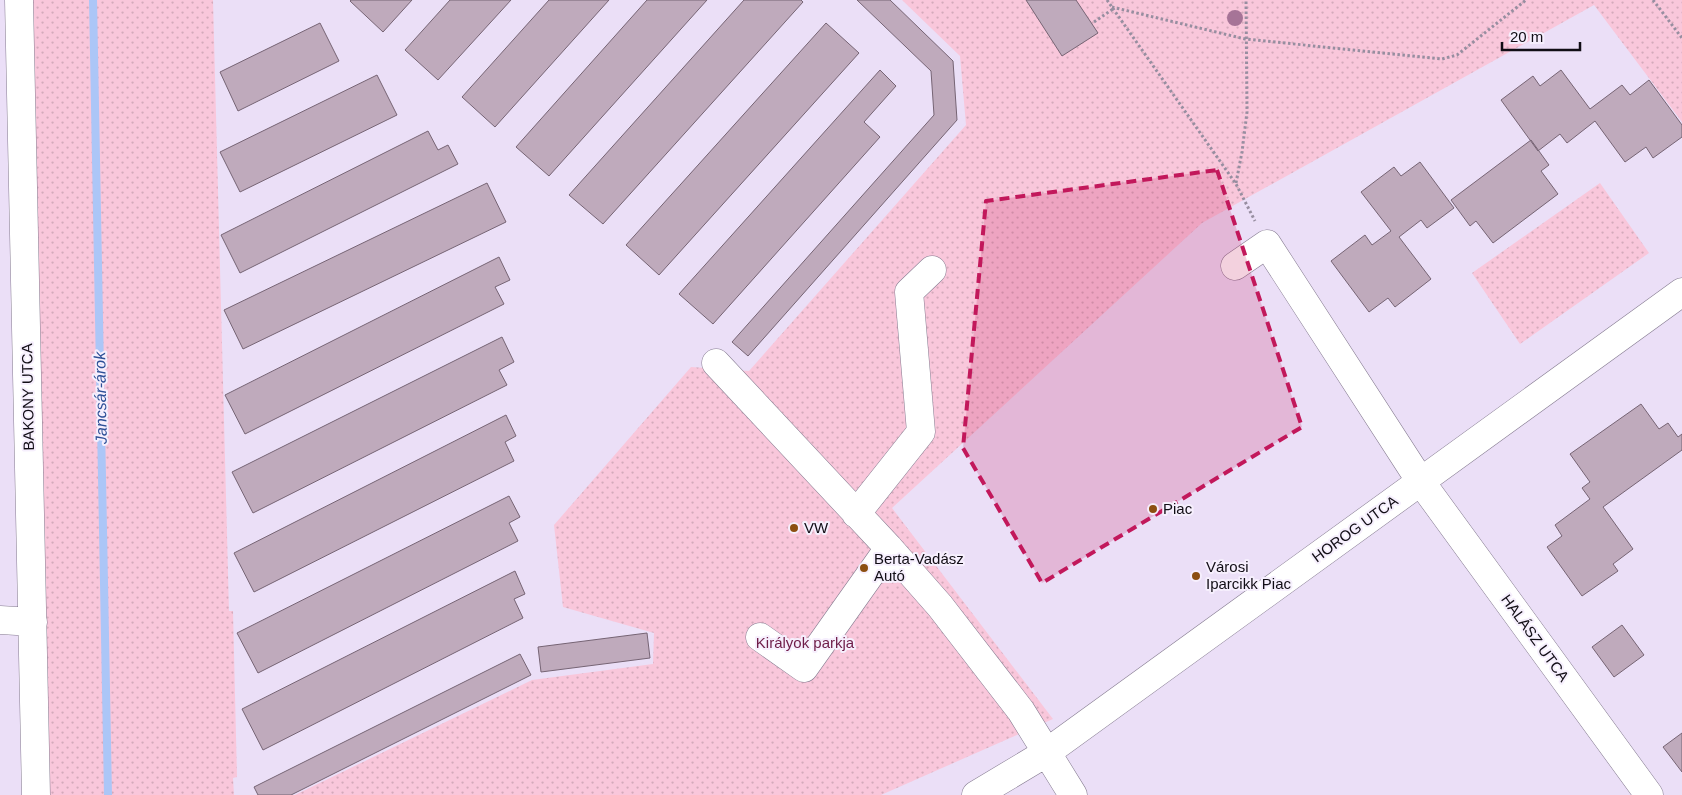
<svg xmlns="http://www.w3.org/2000/svg" width="1682" height="795" font-family="Helvetica,sans-serif">
<style>
.park{fill:url(#park-dots)}
.lines{fill:none;stroke-linecap:round;stroke-linejoin:round}
.stream{stroke:#acc6f7;stroke-width:8}
.building{fill:#bfaabc;stroke:#766474}
.minor-casing{stroke:#867c91;stroke-width:29}
.path{stroke:#978ea0;stroke-width:3;stroke-dasharray:2.5 2.5;stroke-linecap:butt}
.minor{stroke:#fff;stroke-width:28}
.tree{fill:#a67497}
.marked{fill:#c2185b;fill-opacity:0.2;stroke:#c2185b;stroke-width:4;stroke-dasharray:10 6;stroke-linejoin:round}
.poi-dot{fill:#8c4f11;stroke:#f6effd;stroke-width:2}
.labels{text-anchor:middle;stroke-width:4;stroke-linejoin:round;paint-order:stroke}
.street-label{font-size:15px;fill:#110d15;stroke:#f6effd}
.poi-label{font-size:15px;fill:#110d15;stroke:#f6effd;text-anchor:start}
.park-label{font-size:15px;fill:#6e1c48;stroke:#f6effd}
.water-label{font-size:16px;font-style:italic;fill:#2e5097;stroke:#f6effd}
</style>
<defs>
<pattern id="park-dots" width="8" height="8" patternUnits="userSpaceOnUse" patternTransform="scale(1.25)"><rect width="8" height="8" fill="#f9c7db"/><path d="M2 2h.1M6 6h.1" fill="none" stroke="#d4aabb" stroke-width="1.8" stroke-linecap="round"/></pattern>
</defs>
<rect width="100%" height="100%" fill="#ebdff7"/>
<path class="park" d="M 6,0 L 213,0 L 229,611 L 233,611 L 237,777 L 233,778 L 234,795 L 24,795 Z
M 902,0 L 1682,0 L 1682,122 L 1594,5 L 1202,223 L 892,508 L 1053,719 L 881,795 L 295,795 L 532,680 L 653,664 L 654,633 L 563,607 L 554,525 L 691,367 L 749,371 L 966,125 L 960,56 Z
M 1600,183 L 1649,253 L 1520,344 L 1472,273 Z"/>
<g class="lines">
<path class="stream" d="M 93,0 L 108,795"/>
</g>
<path class="building" d="M 351,0 L 412,0 L 383,32 L 350,1 Z
M 450,0 L 511,0 L 438,80 L 405,50 Z
M 549,0 L 609,0 L 495,127 L 462,97 Z
M 647,0 L 707,0 L 549,176 L 516,147 Z
M 744,0 L 801,0 L 803,2 L 603,224 L 569,195 Z
M 857,0 L 890,0 L 953,61 L 957,120 L 748,356 L 732,342 L 934,115 L 931,71 Z
M 1026,0 L 1076,0 L 1098,33 L 1062,56 Z
M 320,23 L 339,61 L 238,111 L 220,72 Z
M 826,23 L 859,53 L 659,275 L 626,245 Z
M 880,70 L 896,86 L 864,122 L 880,137 L 713,324 L 679,294 Z
M 1561,70 L 1590,109 L 1622,85 L 1630,95 L 1649,80 L 1682,125 L 1682,137 L 1653,158 L 1646,147 L 1625,162 L 1595,121 L 1567,143 L 1560,134 L 1538,151 L 1501,100 L 1533,76 L 1540,86 Z
M 377,75 L 397,115 L 240,192 L 220,152 Z
M 428,131 L 438,150 L 448,145 L 458,164 L 240,273 L 221,235 Z
M 1531,140 L 1549,165 L 1541,171 L 1558,194 L 1493,243 L 1476,221 L 1470,226 L 1451,200 Z
M 1420,162 L 1454,208 L 1427,228 L 1421,220 L 1399,237 L 1431,279 L 1395,307 L 1388,298 L 1369,312 L 1331,261 L 1365,235 L 1372,245 L 1391,231 L 1361,192 L 1394,167 L 1401,176 Z
M 487,183 L 506,222 L 243,349 L 224,310 Z
M 499,257 L 510,280 L 495,287 L 504,304 L 245,434 L 225,395 Z
M 502,337 L 514,362 L 499,370 L 507,385 L 253,513 L 232,472 Z
M 1641,404 L 1659,429 L 1668,423 L 1678,437 L 1682,434 L 1682,450 L 1603,507 L 1633,549 L 1613,564 L 1618,571 L 1582,596 L 1547,547 L 1562,536 L 1555,525 L 1590,499 L 1582,488 L 1590,482 L 1570,454 Z
M 506,415 L 516,436 L 505,442 L 514,461 L 254,592 L 234,553 Z
M 509,496 L 520,517 L 509,523 L 518,541 L 258,673 L 237,633 Z
M 515,571 L 525,594 L 514,599 L 523,618 L 263,750 L 242,709 Z
M 1622,625 L 1644,655 L 1614,677 L 1592,647 Z
M 647,633 L 650,658 L 541,672 L 538,647 Z
M 520,654 L 531,675 L 291,795 L 258,795 L 254,787 Z
M 1682,733 L 1682,772 L 1663,747 Z"/>
<g class="lines">
<defs>
<path id="minor" d="M 19,0 L 36,795
M 1235,266 L 1267,244 L 1421,482 L 1649,795
M 716,363 L 889,548 L 940,606 L 1021,711 L 1073,795
M 856,514 L 921,432 L 909,292 L 932,270
M 0,620 L 33,622
M 760,637 L 804,668 L 889,548
M 976,795 L 1046,753 L 1682,292"/>
</defs>
<use href="#minor" class="minor-casing"/>
<path class="path" d="M 1107,0 L 1236,184 L 1255,221
M 1653,0 L 1682,38
M 1112,7 L 1245,39 L 1442,59 L 1457,55 L 1526,0
M 1094,22 L 1113,9
M 1236,183 L 1242,152 L 1247,112 L 1246,0"/>
<use href="#minor" class="minor"/>
</g>
<circle class="tree" cx="1235" cy="18" r="8"/>
<path class="marked" d="M 1217,170 L 1302,427 L 1042,583 L 963,448 L 986,201 Z"/>
<g class="poi-dot">
<circle cx="1153" cy="509" r="5"/>
<circle cx="794" cy="528" r="5"/>
<circle cx="864" cy="568" r="5"/>
<circle cx="1196" cy="576" r="5"/>
</g>
<g class="labels">
<g class="street-label">
<text transform="translate(28 397) rotate(-91)" y="5">BAKONY UTCA</text>
<text transform="translate(1355 529) rotate(-36)" y="5">HOROG UTCA</text>
<text transform="translate(1535 638) rotate(54)" y="5">HALÁSZ UTCA</text>
</g>
<g class="poi-label">
<text x="1163" y="514">Piac</text>
<text x="804" y="533">VW</text>
<text x="874" y="564">Berta-Vadász<tspan x="874" dy="17">Autó</tspan></text>
<text x="1206" y="572">Városi<tspan x="1206" dy="17">Iparcikk Piac</tspan></text>
</g>
<g class="park-label">
<text x="805" y="648">Királyok parkja</text>
</g>
<g class="water-label">
<text transform="translate(100 398) rotate(-91)" y="6">Jancsár-árok</text>
</g>
</g>
<path d="M1502 42v8h78v-8" fill="none" stroke="#110d15" stroke-width="2.5"/>
<text x="1510" y="42" font-size="15" fill="#110d15" stroke="#f6effd" stroke-width="4" paint-order="stroke">20 m</text>
</svg>
